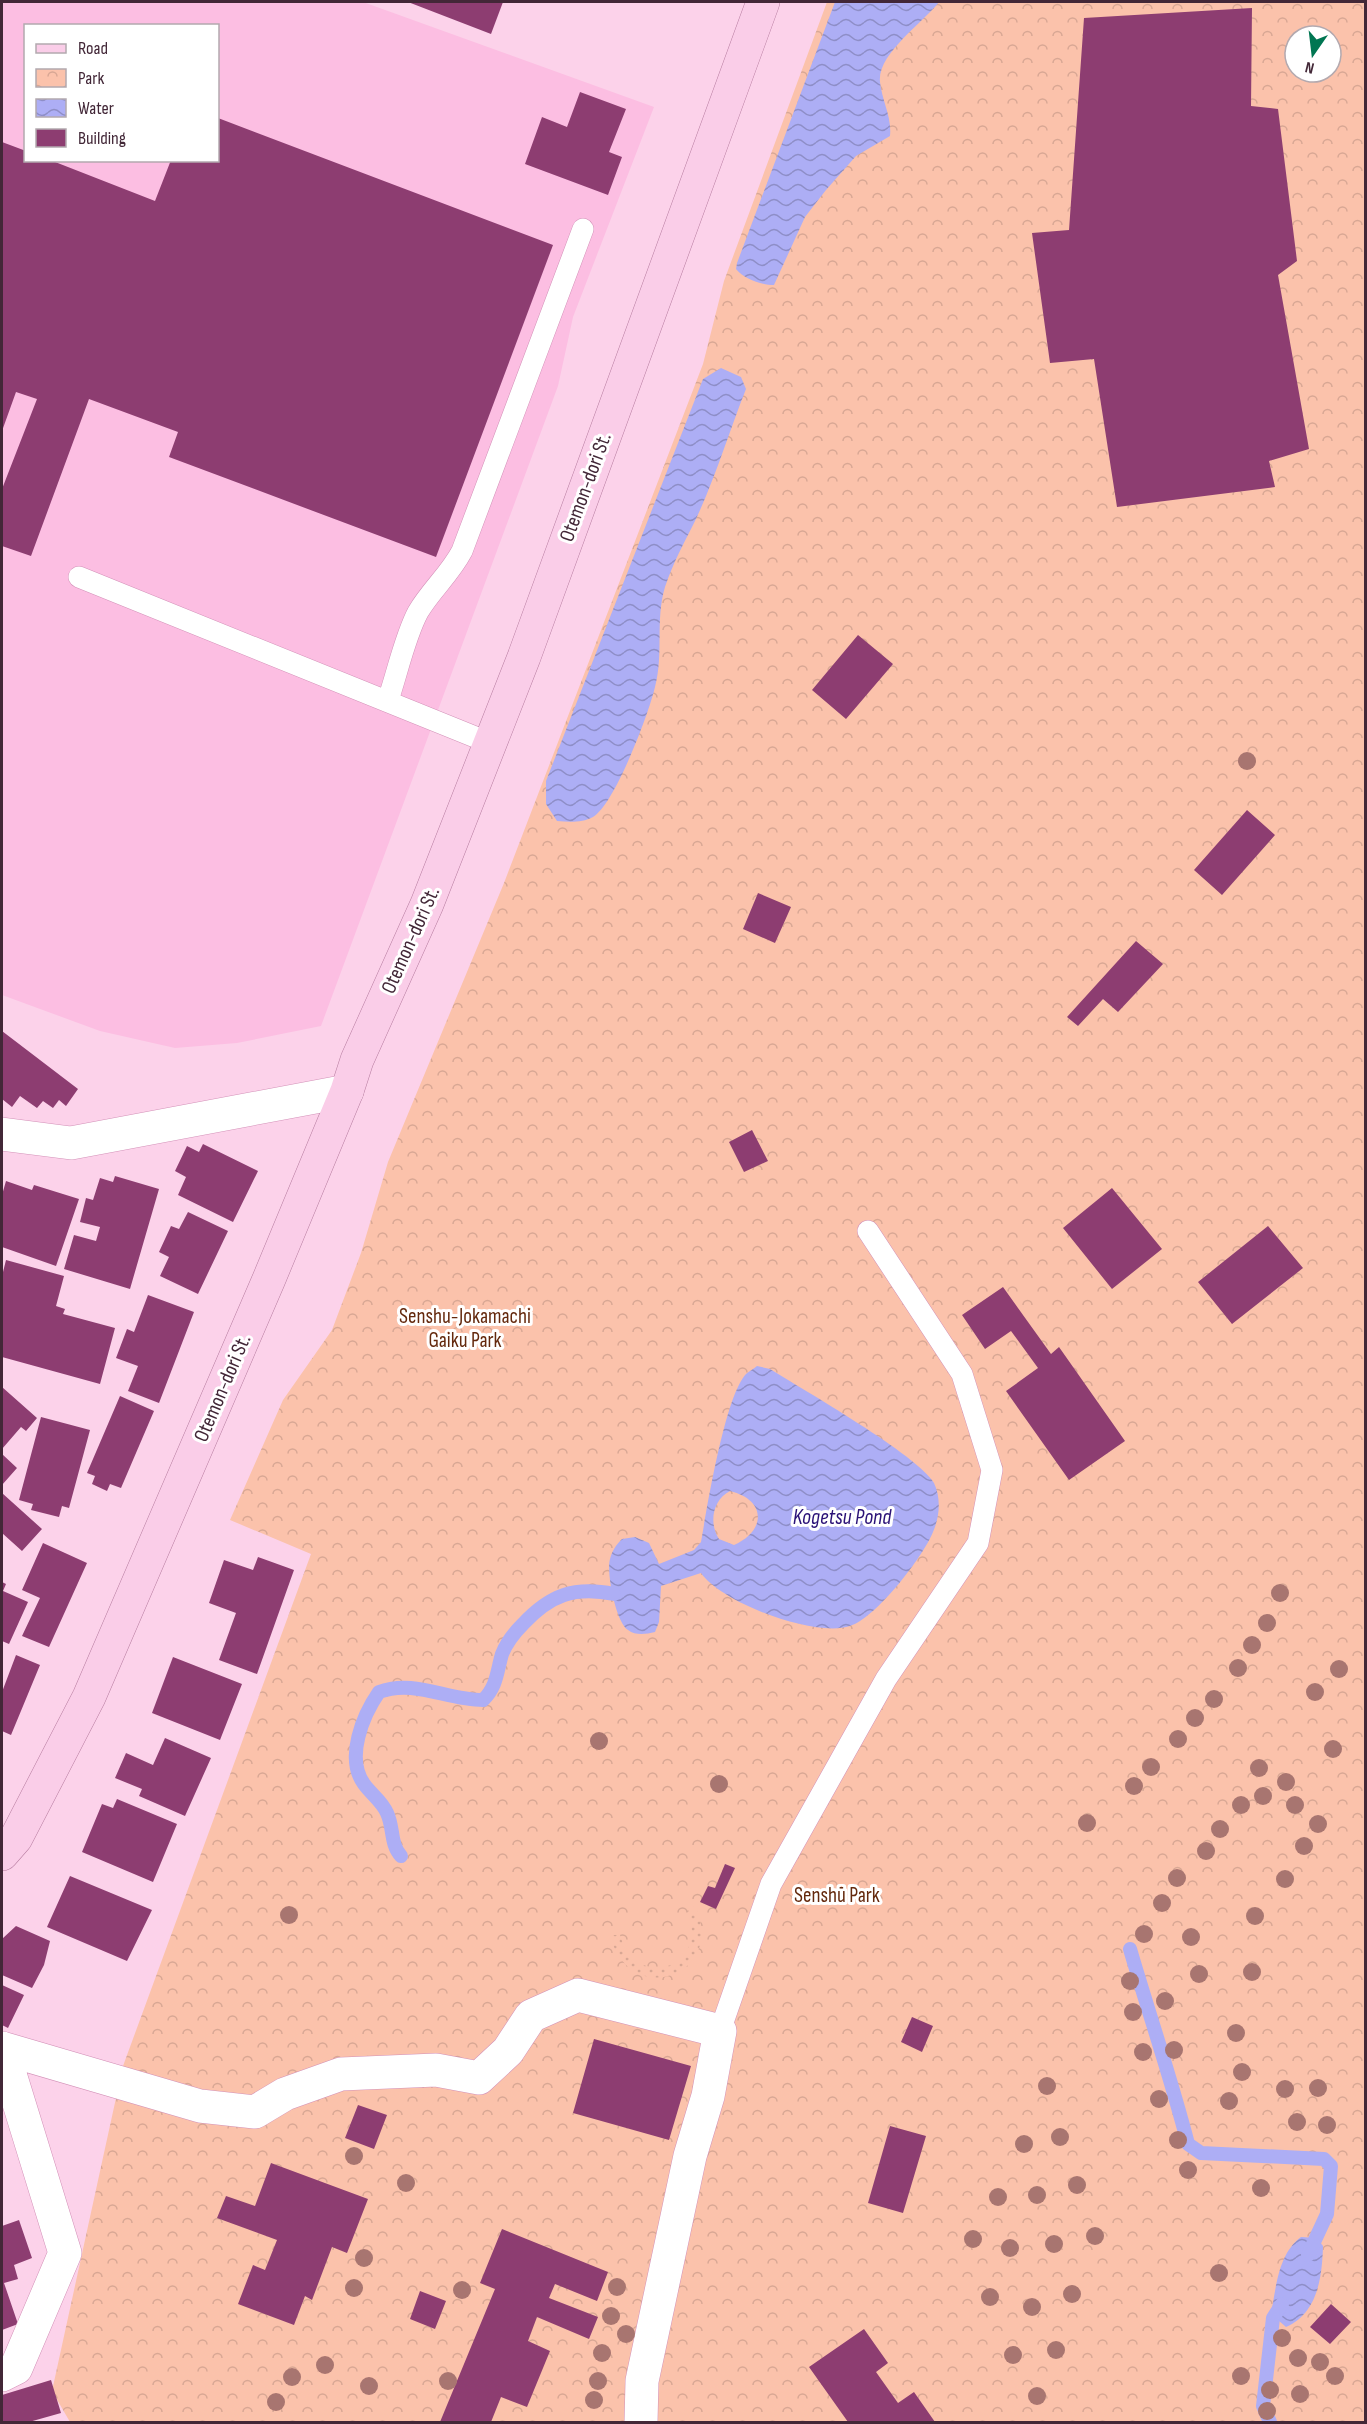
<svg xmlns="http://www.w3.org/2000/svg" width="1367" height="2424" font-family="'Sofia Sans Condensed',sans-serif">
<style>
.built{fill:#fcbee2;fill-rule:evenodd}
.park{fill:url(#park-crowns);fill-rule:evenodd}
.garden{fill:url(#garden-dots)}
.water{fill:url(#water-waves);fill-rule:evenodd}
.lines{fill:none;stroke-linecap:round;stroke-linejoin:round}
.stream{stroke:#adaef5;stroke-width:14}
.building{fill:#8d3d71}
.service-casing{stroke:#d391b8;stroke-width:22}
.minor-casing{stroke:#d391b8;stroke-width:34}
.primary-casing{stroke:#b77da0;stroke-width:34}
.service{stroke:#fff;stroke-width:21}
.minor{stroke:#fff;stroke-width:33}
.primary{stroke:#facde8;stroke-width:33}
.tree{fill:#a87570}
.labels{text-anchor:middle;stroke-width:6;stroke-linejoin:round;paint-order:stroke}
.street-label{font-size:21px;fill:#422737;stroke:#fff}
.park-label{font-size:21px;fill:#64290d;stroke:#fff}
.water-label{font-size:22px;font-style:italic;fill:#2b1277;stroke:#fff}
</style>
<defs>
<pattern id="park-crowns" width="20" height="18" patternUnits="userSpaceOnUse" patternTransform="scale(1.5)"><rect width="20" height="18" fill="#fbc2ab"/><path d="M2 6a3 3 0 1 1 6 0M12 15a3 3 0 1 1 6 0" fill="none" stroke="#d8a794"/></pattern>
<pattern id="garden-dots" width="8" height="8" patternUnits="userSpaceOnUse" patternTransform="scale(1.5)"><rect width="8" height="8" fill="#fbc2ab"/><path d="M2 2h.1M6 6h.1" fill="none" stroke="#d8a794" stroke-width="1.8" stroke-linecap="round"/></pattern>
<pattern id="water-waves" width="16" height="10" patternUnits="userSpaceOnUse" patternTransform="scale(1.5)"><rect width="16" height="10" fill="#adaef5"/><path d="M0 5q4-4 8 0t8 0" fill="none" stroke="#8e8ec7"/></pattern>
</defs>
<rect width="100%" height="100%" fill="#fcd2ea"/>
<path class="built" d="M 2,2 L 363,2 L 654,107 L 573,317 L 558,386 L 321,1026 L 237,1043 L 175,1048 L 100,1031 L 2,995 ZM 26,26 L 218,26 L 218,160 L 26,160 Z"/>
<path class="park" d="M 827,2 L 1365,2 L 1365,2422 L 70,2422 L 52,2391 L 123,2066 L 311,1554 L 230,1520 L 283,1400 L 332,1330 L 361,1253 L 388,1162 L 504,883 L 703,364 L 724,281 ZM 1295,36 L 1331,36 L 1331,72 L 1295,72 Z"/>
<path class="garden" d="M 695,1906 C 728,1975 629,2011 610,1935 L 620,1935 C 636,1993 711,1967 687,1911 Z"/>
<path class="water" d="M 835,2 L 939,2 C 923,23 877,54 880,82 C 882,101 892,117 890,136 L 856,156 L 826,190 L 805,217 L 774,285 C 762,285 744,279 736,269 L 737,263 Z
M 721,368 L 741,377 L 746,389 C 729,432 715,479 695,521 C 684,543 673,563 665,587 C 655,620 664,654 655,687 C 649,713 615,804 593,817 C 582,823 569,822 557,821 L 546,804 L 546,781 L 703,379 Z
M 757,1366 L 770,1369 C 802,1389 919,1456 934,1483 C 941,1498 940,1516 933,1532 C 923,1557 876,1618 850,1626 C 815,1638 722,1603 701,1573 L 661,1586 L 659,1622 L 655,1632 C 646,1634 636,1636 628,1630 C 616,1623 606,1572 610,1559 C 612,1551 616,1545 622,1539 L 635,1537 L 649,1543 L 659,1564 L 694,1550 L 701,1542 C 707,1508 725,1396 746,1374 C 749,1371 754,1369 757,1366 ZM 730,1491 C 767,1500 766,1531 734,1545 L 719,1539 C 709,1524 712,1500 730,1491 Z
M 1301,2237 L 1317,2238 L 1323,2246 C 1322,2277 1318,2313 1286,2327 L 1271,2314 C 1276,2288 1278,2254 1301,2237 Z"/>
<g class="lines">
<path class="stream" d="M 401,1856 C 390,1844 394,1828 387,1813 C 382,1801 371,1794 364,1784 C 345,1758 363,1715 379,1692 C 414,1679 447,1700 483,1700 C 497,1687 497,1671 502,1654 C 506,1644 515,1632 523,1624 C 550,1595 574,1586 614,1594
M 1130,1949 C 1149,2014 1171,2078 1188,2144 L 1201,2153 L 1324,2159 L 1331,2166 L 1327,2214 L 1308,2255
M 1270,2422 L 1263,2406 L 1273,2318 L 1282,2304"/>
</g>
<path class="building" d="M 408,2 L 503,2 L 491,34 Z
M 1252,8 L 1251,106 L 1278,109 L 1297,261 L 1278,275 L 1309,449 L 1269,461 L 1275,487 L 1117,507 L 1094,359 L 1050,363 L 1032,233 L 1069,230 L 1084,18 Z
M 580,92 L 626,109 L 609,152 L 622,157 L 608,195 L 525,164 L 542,117 L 567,127 Z
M 218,118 L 553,245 L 436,557 L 169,457 L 178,432 L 89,399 L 31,556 L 2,546 L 2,489 L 37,399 L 16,392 L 2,431 L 2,142 L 26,151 L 26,160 L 50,160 L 155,201 L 171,160 L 218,160 Z
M 858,635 L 893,664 L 846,719 L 812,690 Z
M 1247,810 L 1275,835 L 1222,895 L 1194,870 Z
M 758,893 L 791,907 L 775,943 L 743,929 Z
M 1136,941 L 1163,964 L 1118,1012 L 1103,999 L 1078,1026 L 1067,1017 Z
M 2,1031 L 78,1089 L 66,1106 L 59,1100 L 53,1108 L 43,1101 L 37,1108 L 20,1096 L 12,1107 L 2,1099 Z
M 752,1130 L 768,1161 L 744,1172 L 729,1142 Z
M 203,1144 L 258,1171 L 233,1222 L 178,1195 L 186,1177 L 175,1171 L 187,1146 L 199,1152 Z
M 115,1176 L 159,1189 L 130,1289 L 64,1269 L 74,1235 L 96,1241 L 100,1227 L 80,1222 L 86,1198 L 93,1200 L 100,1178 L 113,1182 Z
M 6,1181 L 32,1190 L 34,1185 L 79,1199 L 56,1266 L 2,1247 L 2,1195 Z
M 1112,1188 L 1162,1249 L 1112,1289 L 1063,1228 Z
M 188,1212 L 228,1231 L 198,1294 L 160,1276 L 169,1257 L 159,1252 L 171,1226 L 179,1229 Z
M 1268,1226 L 1303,1268 L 1232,1324 L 1198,1282 Z
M 6,1260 L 64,1276 L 56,1306 L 65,1309 L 63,1314 L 115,1328 L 100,1384 L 2,1357 L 2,1276 Z
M 1003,1287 L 1051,1354 L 1059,1347 L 1125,1441 L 1069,1480 L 1006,1391 L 1038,1368 L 1011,1331 L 985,1349 L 962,1315 Z
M 148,1295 L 194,1312 L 159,1403 L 128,1391 L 138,1366 L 116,1358 L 127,1329 L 134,1332 Z
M 2,1387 L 37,1418 L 26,1431 L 21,1427 L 2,1449 Z
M 120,1396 L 154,1411 L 121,1488 L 110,1484 L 107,1491 L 92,1484 L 95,1476 L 87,1473 Z
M 41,1417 L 90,1430 L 69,1508 L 62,1506 L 59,1517 L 31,1510 L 33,1504 L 19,1500 Z
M 2,1454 L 17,1468 L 2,1485 Z
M 2,1493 L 42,1529 L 22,1551 L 2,1533 Z
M 43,1543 L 87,1563 L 49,1647 L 22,1636 L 40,1598 L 22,1590 Z
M 258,1557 L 294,1570 L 257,1674 L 219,1660 L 236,1613 L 209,1603 L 224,1560 L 253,1570 Z
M 2,1582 L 6,1584 L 3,1591 L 28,1602 L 9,1644 L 2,1641 Z
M 16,1655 L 40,1665 L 11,1735 L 2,1731 L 2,1692 Z
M 173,1657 L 242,1684 L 220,1740 L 152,1713 Z
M 165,1738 L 211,1758 L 185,1816 L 139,1796 L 142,1789 L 115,1778 L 126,1753 L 153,1765 Z
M 117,1799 L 177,1824 L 153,1882 L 82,1852 L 102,1804 L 113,1808 Z
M 725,1864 L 735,1868 L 716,1909 L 700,1902 L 708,1886 L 715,1888 Z
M 70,1876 L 152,1910 L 127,1961 L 47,1927 Z
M 16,1926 L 50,1941 L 44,1965 L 32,1988 L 2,1975 L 2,1939 Z
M 2,1985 L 24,1995 L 8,2028 L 2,2025 Z
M 912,2017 L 933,2026 L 922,2052 L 901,2042 Z
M 594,2039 L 691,2066 L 669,2140 L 573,2113 Z
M 358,2105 L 387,2115 L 374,2149 L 345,2138 Z
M 890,2126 L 926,2136 L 903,2213 L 868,2203 Z
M 271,2163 L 368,2199 L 347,2253 L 332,2247 L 312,2300 L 305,2296 L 294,2325 L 238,2304 L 253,2265 L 265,2270 L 277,2240 L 217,2218 L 226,2196 L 255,2206 Z
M 19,2220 L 32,2258 L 14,2265 L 18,2279 L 4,2283 L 18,2324 L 2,2330 L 2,2226 Z
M 502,2229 L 608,2272 L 597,2301 L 555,2284 L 549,2298 L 598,2317 L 589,2339 L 537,2317 L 528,2341 L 550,2351 L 527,2407 L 501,2397 L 491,2422 L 440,2422 L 495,2289 L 480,2283 Z
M 420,2291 L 446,2301 L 435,2329 L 410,2319 Z
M 1331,2304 L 1351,2322 L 1330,2344 L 1310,2327 Z
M 864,2329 L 888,2363 L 876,2372 L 898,2403 L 914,2392 L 935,2422 L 848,2422 L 809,2367 Z
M 51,2380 L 61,2413 L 29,2422 L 2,2422 L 2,2395 Z"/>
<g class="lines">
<defs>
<path id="service" d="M 79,577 L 490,743
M 388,700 C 397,674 405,636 418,612 C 431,590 450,574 462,551 L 583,229
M 720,2031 L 771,1884 L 886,1679 L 978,1543 L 992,1470 L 962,1374 L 868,1231"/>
<path id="minor" d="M 2,1134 L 71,1143 L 347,1091
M 2,2048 L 200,2106 L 255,2112 L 285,2094 L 341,2074 L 436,2070 L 479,2078 L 508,2051 L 531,2016 L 578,1995 L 720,2031 L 708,2096 L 690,2156 L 642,2381 L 641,2422
M 2,2048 L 65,2253 L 16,2368 L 2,2375"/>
<path id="primary" d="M 2,1854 L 16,1838 L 89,1697 L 269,1279 L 347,1091 L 357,1060 L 427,904 L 524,657 L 763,2"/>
</defs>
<use href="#service" class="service-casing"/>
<use href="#minor" class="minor-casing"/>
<use href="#primary" class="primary-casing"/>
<use href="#service" class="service"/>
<use href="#minor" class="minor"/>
<use href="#primary" class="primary"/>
</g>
<g class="tree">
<circle cx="1247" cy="761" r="9"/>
<circle cx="1280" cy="1593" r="9"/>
<circle cx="1267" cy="1623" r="9"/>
<circle cx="1252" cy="1645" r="9"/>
<circle cx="1238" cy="1668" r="9"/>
<circle cx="1339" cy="1669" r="9"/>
<circle cx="1315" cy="1692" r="9"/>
<circle cx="1214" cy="1699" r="9"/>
<circle cx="1195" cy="1718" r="9"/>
<circle cx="1178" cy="1739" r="9"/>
<circle cx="599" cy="1741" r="9"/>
<circle cx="1333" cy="1749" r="9"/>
<circle cx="1151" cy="1767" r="9"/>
<circle cx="1259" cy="1768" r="9"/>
<circle cx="1286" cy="1782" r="9"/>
<circle cx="719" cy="1784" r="9"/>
<circle cx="1134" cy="1786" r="9"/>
<circle cx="1263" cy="1796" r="9"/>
<circle cx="1241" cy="1805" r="9"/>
<circle cx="1295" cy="1805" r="9"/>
<circle cx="1087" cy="1823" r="9"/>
<circle cx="1318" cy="1824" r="9"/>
<circle cx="1220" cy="1829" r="9"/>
<circle cx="1304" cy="1846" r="9"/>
<circle cx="1206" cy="1851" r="9"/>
<circle cx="1177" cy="1878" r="9"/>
<circle cx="1285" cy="1879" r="9"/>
<circle cx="1162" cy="1903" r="9"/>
<circle cx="289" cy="1915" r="9"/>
<circle cx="1255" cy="1916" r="9"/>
<circle cx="1144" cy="1934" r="9"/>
<circle cx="1191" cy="1937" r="9"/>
<circle cx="1252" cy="1972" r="9"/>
<circle cx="1199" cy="1974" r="9"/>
<circle cx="1130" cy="1981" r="9"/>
<circle cx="1165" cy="2001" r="9"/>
<circle cx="1133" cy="2012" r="9"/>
<circle cx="1236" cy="2033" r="9"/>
<circle cx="1174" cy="2050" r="9"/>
<circle cx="1143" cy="2052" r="9"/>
<circle cx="1242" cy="2072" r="9"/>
<circle cx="1047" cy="2086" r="9"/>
<circle cx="1318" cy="2088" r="9"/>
<circle cx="1285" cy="2089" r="9"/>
<circle cx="1159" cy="2099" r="9"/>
<circle cx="1229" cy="2101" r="9"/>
<circle cx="1297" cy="2122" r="9"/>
<circle cx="1327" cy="2125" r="9"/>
<circle cx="1060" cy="2137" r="9"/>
<circle cx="1178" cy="2140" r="9"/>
<circle cx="1024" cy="2144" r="9"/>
<circle cx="354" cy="2156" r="9"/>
<circle cx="1188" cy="2170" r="9"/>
<circle cx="406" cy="2183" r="9"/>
<circle cx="1077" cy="2185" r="9"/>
<circle cx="1261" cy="2188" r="9"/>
<circle cx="1037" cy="2195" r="9"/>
<circle cx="998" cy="2197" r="9"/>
<circle cx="1095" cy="2236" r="9"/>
<circle cx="973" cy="2239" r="9"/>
<circle cx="1054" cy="2244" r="9"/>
<circle cx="1010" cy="2248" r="9"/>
<circle cx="364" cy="2258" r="9"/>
<circle cx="1219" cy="2273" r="9"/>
<circle cx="617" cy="2287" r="9"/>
<circle cx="354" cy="2288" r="9"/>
<circle cx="462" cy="2290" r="9"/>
<circle cx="1072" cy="2294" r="9"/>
<circle cx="990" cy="2297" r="9"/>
<circle cx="1032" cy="2307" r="9"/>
<circle cx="611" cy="2316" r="9"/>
<circle cx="626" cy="2334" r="9"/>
<circle cx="1282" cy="2338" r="9"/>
<circle cx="1056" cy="2350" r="9"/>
<circle cx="602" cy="2353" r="9"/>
<circle cx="1013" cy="2355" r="9"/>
<circle cx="1298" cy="2358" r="9"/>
<circle cx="1320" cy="2362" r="9"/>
<circle cx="325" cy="2365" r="9"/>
<circle cx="1241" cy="2376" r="9"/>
<circle cx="1335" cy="2376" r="9"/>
<circle cx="292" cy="2377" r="9"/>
<circle cx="448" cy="2381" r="9"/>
<circle cx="598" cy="2381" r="9"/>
<circle cx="369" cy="2386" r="9"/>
<circle cx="1270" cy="2390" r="9"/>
<circle cx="1300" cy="2394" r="9"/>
<circle cx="1037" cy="2396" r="9"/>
<circle cx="594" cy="2400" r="9"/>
<circle cx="276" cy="2402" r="9"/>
<circle cx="1267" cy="2411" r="9"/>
</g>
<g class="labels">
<g class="street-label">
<text transform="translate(585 487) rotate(-70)" y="7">Otemon-dori St.</text>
<text transform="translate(410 940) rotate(-66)" y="7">Otemon-dori St.</text>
<text transform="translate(222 1388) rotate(-67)" y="7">Otemon-dori St.</text>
</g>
<g class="park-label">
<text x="465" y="1323">Senshu-Jokamachi<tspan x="465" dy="24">Gaiku Park</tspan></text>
<text x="837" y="1902">Senshū Park</text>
</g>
<g class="water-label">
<text x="842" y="1524">Kogetsu Pond</text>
</g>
</g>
<rect width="1367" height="2424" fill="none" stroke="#422737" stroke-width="6"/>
<rect x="24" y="24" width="195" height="138" fill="#ffffff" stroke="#b3a9af" stroke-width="1.5"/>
<rect x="36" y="44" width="30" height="9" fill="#facde8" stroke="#b3a9af" stroke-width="1.5"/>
<text x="78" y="54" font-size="18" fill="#422737">Road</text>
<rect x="36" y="69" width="30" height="18" fill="url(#park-crowns)" stroke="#b3a9af" stroke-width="1.5"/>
<text x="78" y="84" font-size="18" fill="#422737">Park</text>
<rect x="36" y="99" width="30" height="18" fill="url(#water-waves)" stroke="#b3a9af" stroke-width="1.5"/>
<text x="78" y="114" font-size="18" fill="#422737">Water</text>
<rect x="36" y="129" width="30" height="18" fill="#8d3d71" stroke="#b3a9af" stroke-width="1.5"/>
<text x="78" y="144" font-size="18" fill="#422737">Building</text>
<g transform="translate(1313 54) rotate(194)"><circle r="28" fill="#ffffff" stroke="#b3a9af" stroke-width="1.5"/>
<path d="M0-4.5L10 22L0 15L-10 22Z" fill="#007652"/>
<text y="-9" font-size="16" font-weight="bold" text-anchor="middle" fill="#422737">N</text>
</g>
</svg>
